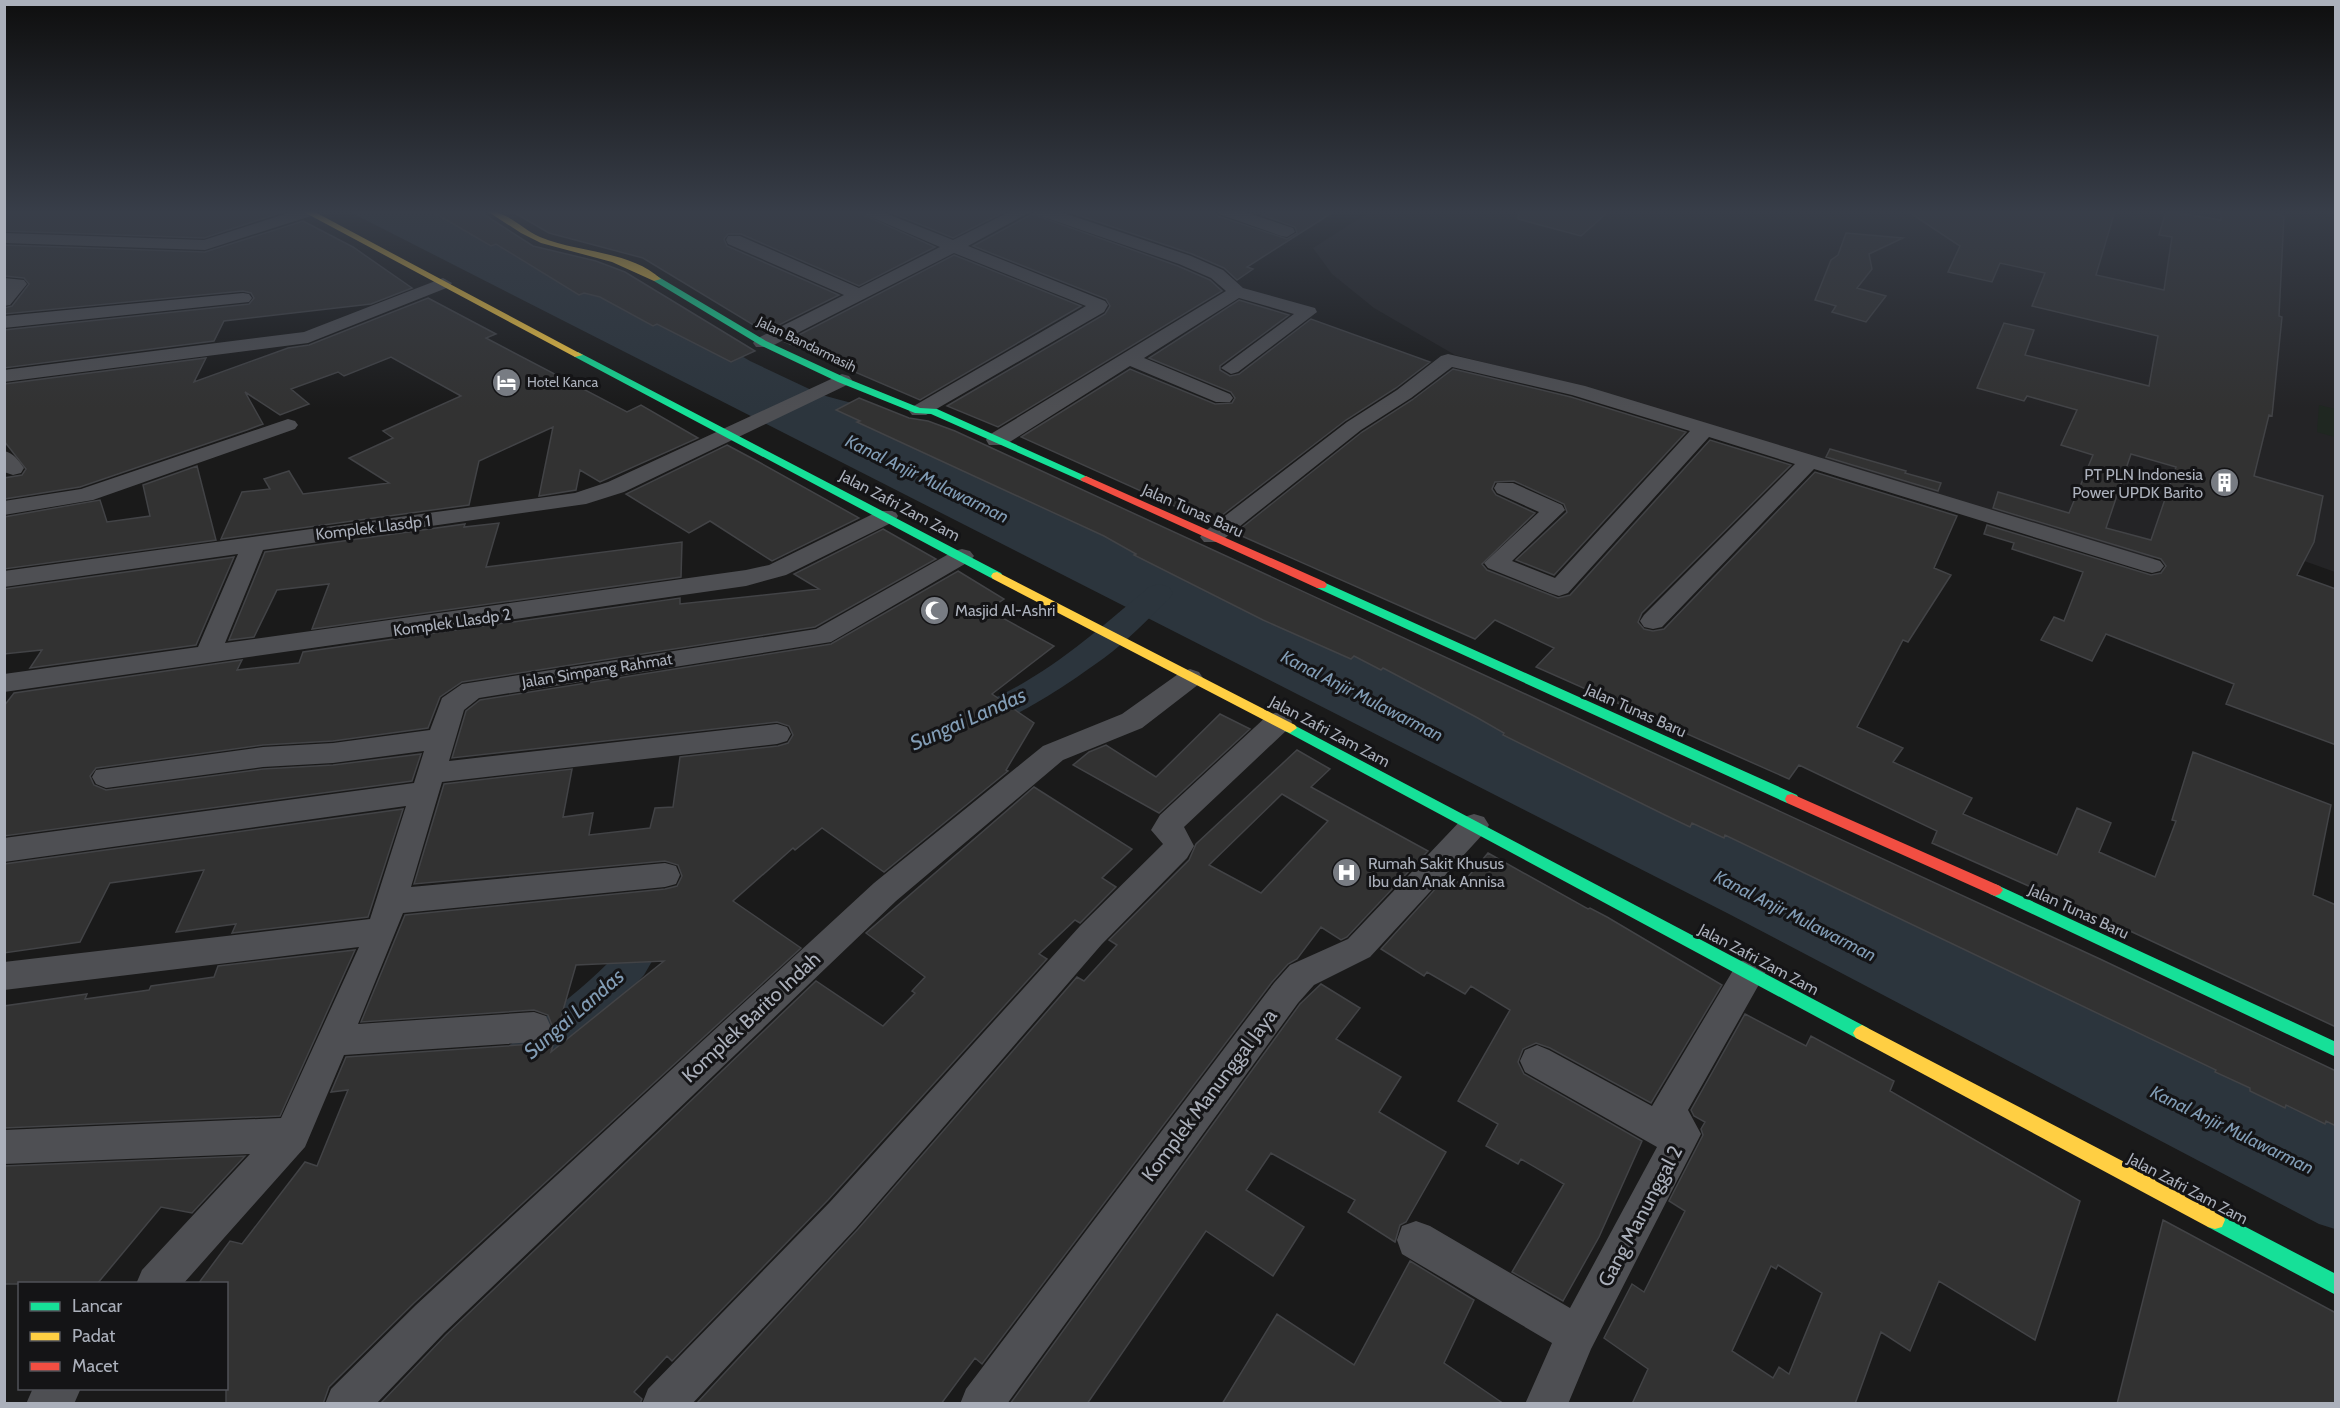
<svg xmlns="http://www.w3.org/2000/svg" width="2340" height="1408" font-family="Cabin,sans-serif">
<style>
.built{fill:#242426}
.green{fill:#1f2721}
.water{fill:#2c353d}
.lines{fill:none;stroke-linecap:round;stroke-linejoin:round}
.canal{fill:#2c353d;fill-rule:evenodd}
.building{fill:#323232;stroke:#424346;stroke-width:1.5;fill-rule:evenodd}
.street{fill:#4e4f53;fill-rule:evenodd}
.fast{fill:#16e098;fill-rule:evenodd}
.slow{fill:#ffcf43;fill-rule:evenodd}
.jam{fill:#f24e42;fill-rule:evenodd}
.labels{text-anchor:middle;stroke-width:6;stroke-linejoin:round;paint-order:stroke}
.far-street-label{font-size:14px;fill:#abb0bb;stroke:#141416}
.far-poi-label{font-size:14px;fill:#abb0bb;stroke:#141416;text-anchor:start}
.poi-label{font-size:16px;fill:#abb0bb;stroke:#141416;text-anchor:start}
.street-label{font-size:16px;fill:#abb0bb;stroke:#141416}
.water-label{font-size:18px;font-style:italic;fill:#829db6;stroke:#141416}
.near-street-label{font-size:20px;fill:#abb0bb;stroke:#141416}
.near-water-label{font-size:21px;font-style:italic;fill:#829db6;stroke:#141416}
</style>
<rect width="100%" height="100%" fill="#1a1a1a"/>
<path class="built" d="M 1371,211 L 2335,211 L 2335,572 L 2168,512 L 2151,567 L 1538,376 L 1455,355 L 1374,308 L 1332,274 L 1313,248 Z"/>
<path class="green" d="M 2319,405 L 2335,409 L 2335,437 L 2317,432 Z"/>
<path class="water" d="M 348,211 L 458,211 L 644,298 L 750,361 L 822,395 L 922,422 L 2335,1082 L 2335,1229 L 2319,1224 L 1729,914 Z"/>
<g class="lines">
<path class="canal" d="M 1159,584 L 1169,587 L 1173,593 L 1169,599 C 1148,619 1127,641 1104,658 C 1075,679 991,739 958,729 L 953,721 C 963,705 988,702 1005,693 C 1058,666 1104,625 1149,587 Z
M 653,912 L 666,916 L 672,927 L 644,975 L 615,1007 L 525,1081 L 511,1086 L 497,1081 L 491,1068 L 497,1055 C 537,1023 579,993 615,956 C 631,939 629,920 653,912 Z"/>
</g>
<path class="building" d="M 4,211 L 281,211 L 283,212 L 204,238 L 4,231 Z
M 431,211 L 479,211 L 533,246 L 596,261 L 625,272 L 755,351 L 731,362 L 657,324 L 653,326 L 600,297 L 584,293 L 579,295 L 496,244 L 491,246 Z
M 511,211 L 855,211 L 935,247 L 859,286 L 741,234 L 728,234 L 724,239 L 727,246 L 839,295 L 765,332 L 643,258 L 549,233 Z
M 887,211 L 1006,211 L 953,238 Z
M 1066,211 L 1212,211 L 1218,216 L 1287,239 L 1297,233 L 1295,227 L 1262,215 L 1270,211 L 1335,211 L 1247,267 L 1253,269 L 1237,280 L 1224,268 L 1192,254 Z
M 1519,211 L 1609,211 L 1581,236 L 1518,219 Z
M 1907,211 L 2115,211 L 2096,275 L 2164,290 L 2172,237 L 2159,235 L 2166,211 L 2221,220 L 2221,211 L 2261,211 L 2284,216 L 2279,316 L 2282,317 L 2272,416 L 2269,415 L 2254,476 L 2323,496 L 2314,542 L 2297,575 L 2336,589 L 2336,745 L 2226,704 L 2234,684 L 2106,634 L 2092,661 L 2041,640 L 2054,617 L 2064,621 L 2083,572 L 2012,549 L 2014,543 L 1984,534 L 1987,525 L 2151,575 L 2161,573 L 2166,566 L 2161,559 L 1993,508 L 1998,492 L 2069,513 L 2093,455 L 2061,445 L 2077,410 L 2027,396 L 2024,401 L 1977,388 L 2004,323 L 2034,330 L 2025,355 L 2149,386 L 2158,336 L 2032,306 L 2045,273 L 2000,263 L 1992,282 L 1948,272 L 1960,246 ZM 2131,454 L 2176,467 L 2151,540 L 2106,528 Z
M 1032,214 L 1178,266 L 1210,280 L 1222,291 L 998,427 L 947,406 L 1105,314 L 1110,306 L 1106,299 L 973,246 Z
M 303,221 L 353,247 L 412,288 L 371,304 L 224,321 L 214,341 L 4,368 L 4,330 L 249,304 L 254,298 L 251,293 L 243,291 L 4,314 L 4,308 L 12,306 L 29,284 L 24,278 L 4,276 L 4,245 L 205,252 Z
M 1846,233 L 1903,238 L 1869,254 L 1872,269 L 1857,288 L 1886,296 L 1866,322 L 1832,312 L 1836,306 L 1815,300 L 1831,260 L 1838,255 Z
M 954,255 L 1081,306 L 920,400 L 785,342 Z
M 428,298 L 496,334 L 486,338 L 627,412 L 641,405 L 698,438 L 600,482 L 580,470 L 576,490 L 539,496 L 553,427 L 479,461 L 469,505 L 221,539 L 242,492 L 270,489 L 264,479 L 289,471 L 303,494 L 389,483 L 349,458 L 393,438 L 383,431 L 461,396 L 391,357 L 344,376 L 338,372 L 291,389 L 309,404 L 280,415 L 245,392 L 263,424 L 247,430 L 80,487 L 4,499 L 4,478 L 22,475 L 26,469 L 4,441 L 4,384 L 206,358 L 194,382 L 288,348 L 309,345 Z
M 1239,300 L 1289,315 L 1220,366 L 1220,370 L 1230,376 L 1239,374 L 1311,319 L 1430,362 L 1396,388 L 1346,420 L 1212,523 L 1021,437 L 1130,369 L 1215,404 L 1232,403 L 1235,398 L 1231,392 L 1149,358 Z
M 1453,369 L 1571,397 L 1686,432 L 1554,575 L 1516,560 L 1567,512 L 1564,504 L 1514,481 L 1495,482 L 1492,489 L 1496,495 L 1535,513 L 1482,564 L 1487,570 L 1558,598 L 1570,595 L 1710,440 L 1791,465 L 1642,613 L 1638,622 L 1644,629 L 1653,631 L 1664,629 L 1815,472 L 1957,516 L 1934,568 L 1951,575 L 1908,642 L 1903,640 L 1857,727 L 1903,748 L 1893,762 L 1972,798 L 1963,814 L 2057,855 L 2077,808 L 2111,823 L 2099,852 L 2155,877 L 2176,821 L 2172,820 L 2193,752 L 2331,805 L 2313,895 L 2336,905 L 2336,1027 L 2130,931 L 1932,843 L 1937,831 L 1799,765 L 1789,779 L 1536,667 L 1554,648 L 1495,620 L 1475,639 L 1235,533 L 1362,432 L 1412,400 Z
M 859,398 L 909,418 L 928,421 L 955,431 L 2100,959 L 2336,1071 L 2336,1126 L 2326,1121 L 2325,1124 L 2286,1105 L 2285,1108 L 2250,1091 L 2250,1088 L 2215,1072 L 2216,1070 L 1725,835 L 1724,838 L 1692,823 L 1690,827 L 1665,815 L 1503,735 L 1504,733 L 1476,717 L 1383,668 L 1381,670 L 1354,656 L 1351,659 L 1263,620 L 1134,555 L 1136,554 L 1104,536 L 857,422 L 860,421 L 836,410 Z
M 727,445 L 757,461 L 859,518 L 772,561 L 710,521 L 689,533 L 626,494 Z
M 1830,449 L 1906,471 L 1905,473 L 1941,483 L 1938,491 L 1826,457 Z
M 197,466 L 216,540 L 4,569 L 4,517 L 100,500 L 107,522 L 150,516 L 143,485 Z
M 499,523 L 486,567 L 682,542 L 681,577 L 312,629 L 329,584 L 277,590 L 254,637 L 229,640 L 265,552 L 465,524 L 464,527 Z
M 883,529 L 936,559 L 815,627 L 462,682 L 440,697 L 428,728 L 333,741 L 263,745 L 96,768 L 90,776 L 94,785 L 106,790 L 263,769 L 333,765 L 421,754 L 412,781 L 4,836 L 4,706 L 14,693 L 242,660 L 237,670 L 299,663 L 303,652 L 680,598 L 680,604 L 819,589 L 794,574 Z
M 234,557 L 196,645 L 30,668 L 42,650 L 4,654 L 4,589 Z
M 958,571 L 1004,599 L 988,610 L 1054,646 L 992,694 L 1034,723 L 1006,770 L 1008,771 L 884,872 L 822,828 L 795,850 L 793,848 L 733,901 L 801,948 L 414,1303 L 329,1387 L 323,1404 L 226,1404 L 226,1284 L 198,1284 L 230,1241 L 242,1244 L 305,1162 L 317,1166 L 348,1090 L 331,1092 L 346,1057 L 534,1044 L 547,1040 L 553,1028 L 548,1015 L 534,1010 L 361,1022 L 405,915 L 665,889 L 677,886 L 682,876 L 678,865 L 665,861 L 414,884 L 444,784 L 572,769 L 563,817 L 593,813 L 589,835 L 650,828 L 655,808 L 673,807 L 680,757 L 778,746 L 788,743 L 793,735 L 789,726 L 777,722 L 452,758 L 466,711 L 480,700 L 831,644 ZM 664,961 L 551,1052 L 576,965 Z
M 1220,714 L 1250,729 L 1159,813 L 1073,765 L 1089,752 L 1106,745 L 1156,777 Z
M 1297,750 L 1330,769 L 1311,787 L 1428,851 L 1347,937 L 1341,940 L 1321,927 L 1297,959 L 1288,964 L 1272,982 L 982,1364 L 975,1358 L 941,1404 L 696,1404 L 858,1229 L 1077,977 L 1084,981 L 1117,945 L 1109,940 L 1189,860 L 1196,844 ZM 1282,794 L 1328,821 L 1261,893 L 1209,865 Z
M 1034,787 L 1132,849 L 1102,878 L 1116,887 L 1080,923 L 1075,920 L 1039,954 L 1047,959 L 828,1200 L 672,1361 L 667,1356 L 634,1392 L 642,1399 L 640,1404 L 380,1404 L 446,1335 L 816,981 L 883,1026 L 915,993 L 912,991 L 925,977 L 866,933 Z
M 403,809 L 368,917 L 232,933 L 236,924 L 176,932 L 204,870 L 110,883 L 80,942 L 4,953 L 4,864 Z
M 1488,853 L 1588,909 L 1590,908 L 1607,917 L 1722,985 L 1651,1103 L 1550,1048 L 1536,1043 L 1523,1049 L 1518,1062 L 1524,1074 L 1642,1141 L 1599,1237 L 1563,1301 L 1512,1272 L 1564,1184 L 1521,1159 L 1518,1164 L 1486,1146 L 1498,1124 L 1458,1101 L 1510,1010 L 1471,986 L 1465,994 L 1427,972 L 1424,976 L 1381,949 L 1447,876 L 1462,884 Z
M 355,950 L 280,1116 L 4,1128 L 4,1006 L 87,994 L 85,999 L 149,990 L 151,986 L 214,977 L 218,966 Z
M 1321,984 L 1360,1008 L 1336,1039 L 1401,1077 L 1379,1112 L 1446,1152 L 1406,1222 L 1400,1225 L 1395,1242 L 1348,1212 L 1355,1200 L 1271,1153 L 1246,1190 L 1304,1227 L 1273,1276 L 1206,1231 L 1087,1404 L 1010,1404 L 1300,1004 Z
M 1745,1014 L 1806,1046 L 1811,1036 L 1894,1081 L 1890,1091 L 2080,1201 L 2035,1340 L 1939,1281 L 1910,1351 L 1881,1332 L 1855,1404 L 1632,1404 L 1648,1369 L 1604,1338 L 1632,1284 L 1644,1292 L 1685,1211 L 1669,1201 L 1703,1135 L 1701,1129 L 1705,1122 L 1694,1116 L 1691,1110 ZM 1778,1265 L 1822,1293 L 1789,1374 L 1779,1367 L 1773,1378 L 1732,1351 L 1771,1266 L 1776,1269 Z
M 245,1156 L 192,1213 L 161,1207 L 97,1284 L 4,1284 L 4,1166 Z
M 2163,1220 L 2336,1313 L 2336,1404 L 2117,1404 Z
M 1410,1261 L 1474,1300 L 1444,1363 L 1504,1404 L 1222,1404 L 1277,1314 L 1354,1365 Z"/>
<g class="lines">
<path class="street" d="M 294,211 L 316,212 L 314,215 L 205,250 L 4,243 L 4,233 L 204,240 Z
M 857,211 L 880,211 L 953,240 L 1011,211 L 1032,211 L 968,246 L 1105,301 L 1108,305 L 1104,312 L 926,415 L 912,415 L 909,411 L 912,407 L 1086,306 L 954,253 L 770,347 L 756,347 L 753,343 L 756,339 L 844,295 L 728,244 L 726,240 L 728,236 L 740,236 L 859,288 L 940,247 Z
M 1033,211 L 1058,211 L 1191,256 L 1223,270 L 1243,288 L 1315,308 L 1317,312 L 1238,372 L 1231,374 L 1221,368 L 1294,314 L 1239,298 L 1144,358 L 1230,394 L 1233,398 L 1230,402 L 1216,402 L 1130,366 L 1005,445 L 989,445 L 986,440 L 989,435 L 1226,291 L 1211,278 L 1179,264 L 1035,214 Z
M 1217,211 L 1242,211 L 1293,228 L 1295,232 L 1287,237 L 1281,236 L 1219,214 Z
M 4,278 L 24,280 L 27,284 L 10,305 L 4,306 Z
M 443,278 L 452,283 L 449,287 L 308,343 L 4,382 L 4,370 L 304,332 Z
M 243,293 L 249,294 L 252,298 L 249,302 L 4,328 L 4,316 Z
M 1448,354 L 1585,386 L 2160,561 L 2164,566 L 2160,571 L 2152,573 L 2144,571 L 1814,469 L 1662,627 L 1653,629 L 1644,627 L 1640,621 L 1644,615 L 1795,464 L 1709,437 L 1568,593 L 1559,596 L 1550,593 L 1488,568 L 1484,563 L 1539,512 L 1497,493 L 1494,488 L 1497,483 L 1513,483 L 1562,505 L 1565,510 L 1512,561 L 1555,578 L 1690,431 L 1572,395 L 1452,367 L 1411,398 L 1361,430 L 1220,542 L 1204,542 L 1200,537 L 1204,532 L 1347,422 L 1397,390 L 1441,356 Z
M 842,374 L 849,376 L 852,380 L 849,384 L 624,492 L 586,504 L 263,550 L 225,643 L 746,570 L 769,565 L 879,511 L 895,511 L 898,516 L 895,521 L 786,575 L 746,586 L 4,692 L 4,674 L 198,647 L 238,554 L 4,587 L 4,571 L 575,493 L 608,482 Z
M 288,419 L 295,421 L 298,425 L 295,429 L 93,500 L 4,515 L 4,501 L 81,489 Z
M 4,451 C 14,453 18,460 24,468 L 21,473 L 13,475 L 4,472 Z
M 962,549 L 970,551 L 974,556 L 970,561 L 831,642 L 479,698 L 464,710 L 449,761 L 777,724 L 787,727 L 791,734 L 787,741 L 777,744 L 442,782 L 411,887 L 665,863 L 676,866 L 680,875 L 676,884 L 665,887 L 403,913 L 358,1024 L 534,1012 L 546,1016 L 551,1027 L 546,1038 L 534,1042 L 344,1055 L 305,1147 L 183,1284 L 136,1284 L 142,1270 L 250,1154 L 4,1164 L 4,1130 L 281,1118 L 359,947 L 4,990 L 4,962 L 370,919 L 406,806 L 4,862 L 4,838 L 414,783 L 424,751 L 333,763 L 263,767 L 106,788 L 96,784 L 92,777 L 96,770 L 263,747 L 333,743 L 430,730 L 442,698 L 462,684 L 816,629 L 954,551 Z
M 1190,669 L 1199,672 L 1203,678 L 1199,684 L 1142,728 L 1063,760 L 896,901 L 444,1333 L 376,1404 L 325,1404 L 331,1389 L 416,1305 L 874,883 L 1043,746 L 1122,714 L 1181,672 Z
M 1278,712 L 1288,715 L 1292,722 L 1288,729 L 1184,827 L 1194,846 L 1187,858 L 1102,944 L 856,1228 L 692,1404 L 642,1404 L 648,1389 L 830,1202 L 1080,926 L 1163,844 L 1151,830 L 1160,815 L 1268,715 Z
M 1474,814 L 1484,817 L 1489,825 L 1484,833 L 1370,957 L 1314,985 L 1298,1003 L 1007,1404 L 960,1404 L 966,1389 L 1274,983 L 1290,965 L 1348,939 L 1464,817 Z
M 1750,958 L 1762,962 L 1766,972 L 1688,1110 L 1701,1134 L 1591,1349 L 1568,1404 L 1525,1404 L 1552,1343 L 1402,1254 L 1397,1240 L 1402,1226 L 1416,1221 L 1430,1226 L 1570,1308 L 1657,1147 L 1525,1072 L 1520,1061 L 1525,1050 L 1537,1045 L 1549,1050 L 1652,1106 L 1738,962 Z
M 33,1388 L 81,1388 L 74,1404 L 26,1404 Z"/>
<path class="fast" d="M 657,276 L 766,341 L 846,378 L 920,408 L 937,409 L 1092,479 L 1086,482 L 1082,481 L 931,414 L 915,413 L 838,382 L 760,345 L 654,281 L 654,277 Z
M 578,352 L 1001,573 L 1003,576 L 1001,579 L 993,579 L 575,357 L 573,355 Z
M 1321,581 L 1797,795 L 1799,799 L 1797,803 L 1787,803 L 1317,588 L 1315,585 Z
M 1290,723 L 1868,1028 L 1871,1033 L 1868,1038 L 1862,1041 L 1856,1038 L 1285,731 L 1283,728 L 1285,725 Z
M 1995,884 L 2336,1042 L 2336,1057 L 1990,894 L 1987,890 L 1990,886 Z
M 2215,1211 L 2336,1274 L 2336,1295 L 2208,1227 L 2205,1220 L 2208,1213 Z"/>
<path class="slow" d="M 302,211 L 313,211 L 583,355 L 575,357 Z
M 487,211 C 507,211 522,229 540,237 C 578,253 629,250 661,279 L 654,281 L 612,262 L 541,243 L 521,233 Z
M 997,572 L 1295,725 L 1297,728 L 1290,733 L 1285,731 L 993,579 L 991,576 L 993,573 Z
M 1862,1025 L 2222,1213 L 2225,1220 L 2222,1227 L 2215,1229 L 2208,1227 L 1856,1038 L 1853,1033 L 1856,1028 Z"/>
<path class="jam" d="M 1086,476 L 1325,582 L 1327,585 L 1325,588 L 1317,588 L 1082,481 L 1080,479 Z
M 1792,794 L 2000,886 L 2003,890 L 2000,894 L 1995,896 L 1990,894 L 1787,803 L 1785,799 L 1787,795 Z"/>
</g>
<linearGradient id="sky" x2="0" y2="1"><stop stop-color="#0e0e0e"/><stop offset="0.52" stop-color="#383e49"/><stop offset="1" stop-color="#383e49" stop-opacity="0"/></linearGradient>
<rect width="2340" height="408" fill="url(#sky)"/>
<defs>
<symbol id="hotel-disc" viewBox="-11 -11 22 22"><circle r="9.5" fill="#787c83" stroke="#141416"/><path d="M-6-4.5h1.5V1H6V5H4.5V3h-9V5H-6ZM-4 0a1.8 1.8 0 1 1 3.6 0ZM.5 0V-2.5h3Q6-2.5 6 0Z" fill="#fff"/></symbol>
<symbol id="building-disc" viewBox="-11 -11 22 22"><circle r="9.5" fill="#787c83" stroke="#141416"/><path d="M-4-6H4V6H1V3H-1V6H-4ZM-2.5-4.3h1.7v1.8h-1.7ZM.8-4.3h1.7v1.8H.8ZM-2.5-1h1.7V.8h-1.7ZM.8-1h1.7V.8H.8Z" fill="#fff"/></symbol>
<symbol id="mosque-disc" viewBox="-11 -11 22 22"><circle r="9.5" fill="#787c83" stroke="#141416"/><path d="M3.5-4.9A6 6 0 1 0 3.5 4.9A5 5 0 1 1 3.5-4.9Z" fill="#fff"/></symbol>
<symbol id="hospital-disc" viewBox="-11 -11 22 22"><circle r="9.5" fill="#787c83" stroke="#141416"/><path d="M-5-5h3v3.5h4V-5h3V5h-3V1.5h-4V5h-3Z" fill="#fff"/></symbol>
</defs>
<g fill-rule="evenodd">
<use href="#hotel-disc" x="490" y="366" width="33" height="33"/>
<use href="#building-disc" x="2208" y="466" width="33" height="33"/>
<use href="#mosque-disc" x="918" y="594" width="33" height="33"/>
<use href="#hospital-disc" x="1330" y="856" width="33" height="33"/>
</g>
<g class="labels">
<g class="far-street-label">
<text transform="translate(807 344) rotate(26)" y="5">Jalan Bandarmasih</text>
</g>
<g class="far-poi-label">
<text x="527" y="387">Hotel Kanca</text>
</g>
<g class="poi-label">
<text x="2203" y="480" text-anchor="end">PT PLN Indonesia<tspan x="2203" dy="18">Power UPDK Barito</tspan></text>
<text x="955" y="616">Masjid Al-Ashri</text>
<text x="1368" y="869">Rumah Sakit Khusus<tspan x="1368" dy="18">Ibu dan Anak Annisa</tspan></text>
</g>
<g class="street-label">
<text transform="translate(900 505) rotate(28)" y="6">Jalan Zafri Zam Zam</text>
<text transform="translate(1193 510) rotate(24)" y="6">Jalan Tunas Baru</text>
<text transform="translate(373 527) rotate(-7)" y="6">Komplek Llasdp 1</text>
<text transform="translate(452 622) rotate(-8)" y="6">Komplek Llasdp 2</text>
<text transform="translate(597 670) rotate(-9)" y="6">Jalan Simpang Rahmat</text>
<text transform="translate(1636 710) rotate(24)" y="6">Jalan Tunas Baru</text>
<text transform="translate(1330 731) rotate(28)" y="6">Jalan Zafri Zam Zam</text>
<text transform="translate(2079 911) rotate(25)" y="6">Jalan Tunas Baru</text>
<text transform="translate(1759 959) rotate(28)" y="6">Jalan Zafri Zam Zam</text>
<text transform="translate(2188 1188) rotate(28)" y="6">Jalan Zafri Zam Zam</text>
</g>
<g class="water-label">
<text transform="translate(927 479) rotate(26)" y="6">Kanal Anjir Mulawarman</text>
<text transform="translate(1362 696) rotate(27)" y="6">Kanal Anjir Mulawarman</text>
<text transform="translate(1795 916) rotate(27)" y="6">Kanal Anjir Mulawarman</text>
<text transform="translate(2232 1130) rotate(26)" y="6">Kanal Anjir Mulawarman</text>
</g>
<g class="near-street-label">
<text transform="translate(751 1017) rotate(-43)" y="7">Komplek Barito Indah</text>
<text transform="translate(1209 1095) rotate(-53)" y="7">Komplek Manunggal Jaya</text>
<text transform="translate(1640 1216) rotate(-62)" y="7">Gang Manunggal 2</text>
</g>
<g class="near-water-label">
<text transform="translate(968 719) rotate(-24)" y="7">Sungai Landas</text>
<text transform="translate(574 1014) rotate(-41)" y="7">Sungai Landas</text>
</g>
</g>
<rect width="2340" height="1408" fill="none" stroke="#abb0bb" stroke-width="12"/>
<rect x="18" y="1282" width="210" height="108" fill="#141416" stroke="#505258" stroke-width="1.5"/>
<rect x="30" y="1302" width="30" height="9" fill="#16e098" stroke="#505258" stroke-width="1.5"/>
<text x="72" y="1312" font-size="18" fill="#abb0bb">Lancar</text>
<rect x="30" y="1332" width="30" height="9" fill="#ffcf43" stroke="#505258" stroke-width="1.5"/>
<text x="72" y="1342" font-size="18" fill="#abb0bb">Padat</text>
<rect x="30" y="1362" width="30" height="9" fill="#f24e42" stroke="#505258" stroke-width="1.5"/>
<text x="72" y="1372" font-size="18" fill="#abb0bb">Macet</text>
</svg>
